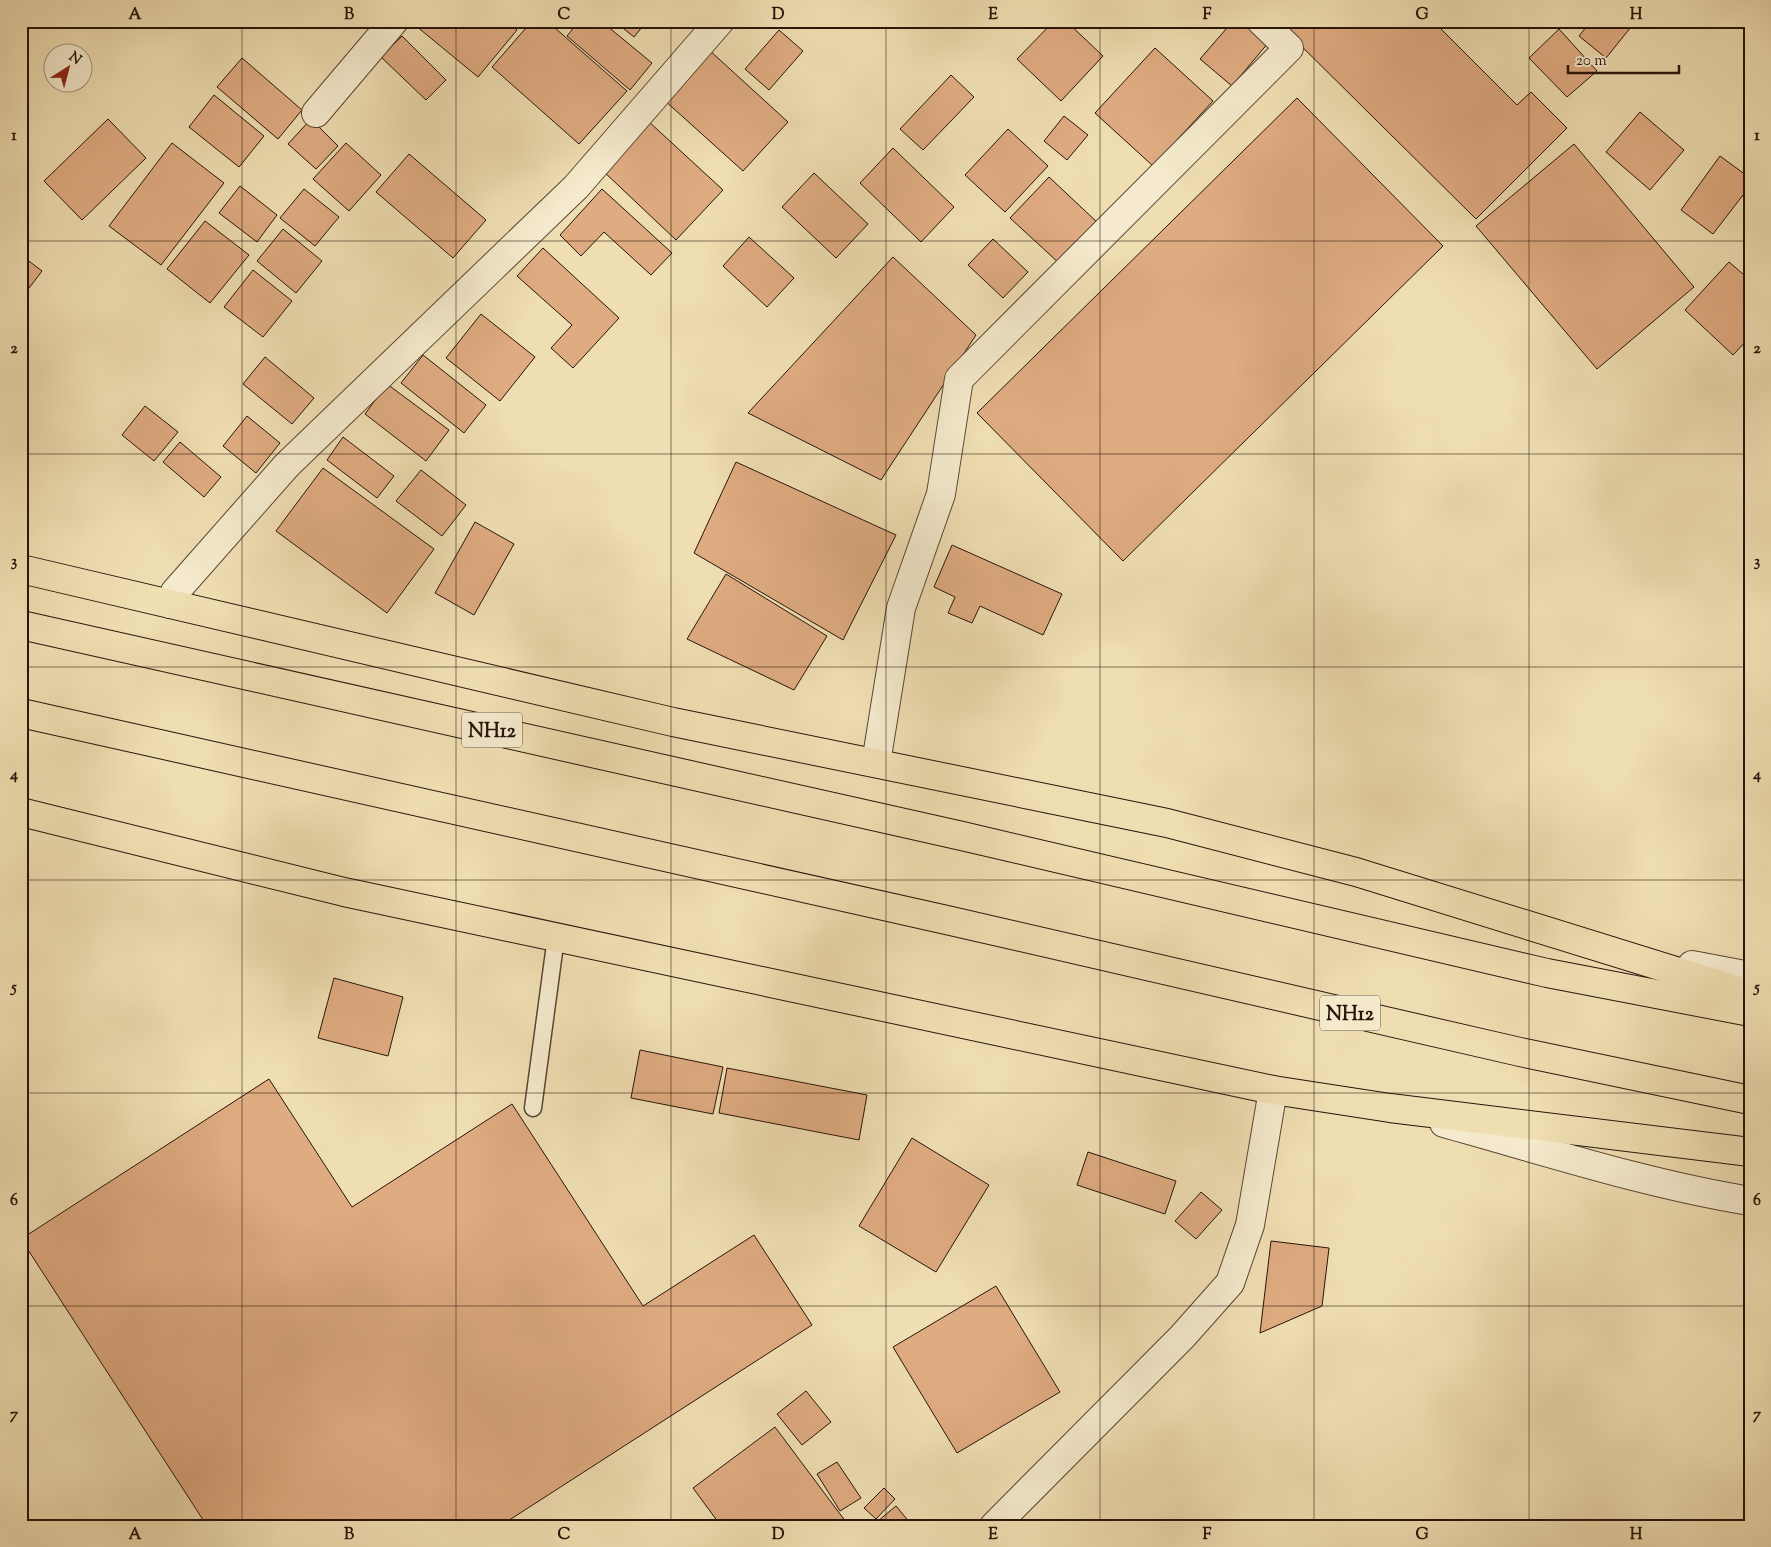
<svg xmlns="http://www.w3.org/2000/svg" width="1771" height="1547" font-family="'Sorts Mill Goudy',serif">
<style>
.building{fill:#dfab81;stroke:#28140a}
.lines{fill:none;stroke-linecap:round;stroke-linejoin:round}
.service-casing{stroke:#5a4634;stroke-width:19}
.minor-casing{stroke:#5a4634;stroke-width:30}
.tertiary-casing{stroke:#5a4634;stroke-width:30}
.primary-casing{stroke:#28140a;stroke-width:30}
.trunk-casing{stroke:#28140a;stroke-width:30}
.service{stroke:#f5eacd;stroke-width:16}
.minor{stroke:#f5eacd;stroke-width:28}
.tertiary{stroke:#f5eacd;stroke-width:28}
.primary{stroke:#efdeb2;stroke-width:28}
.trunk{stroke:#efdeb2;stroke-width:28}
.grid{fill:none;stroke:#28140a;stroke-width:1;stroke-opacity:0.55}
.labels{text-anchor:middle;stroke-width:4;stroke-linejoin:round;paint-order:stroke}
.shield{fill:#f5eacd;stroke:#665444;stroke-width:1}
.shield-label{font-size:20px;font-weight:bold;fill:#28140a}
.neatline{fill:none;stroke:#28140a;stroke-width:2}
.grid-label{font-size:16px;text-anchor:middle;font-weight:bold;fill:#28140a}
</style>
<rect width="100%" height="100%" fill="#efdeb2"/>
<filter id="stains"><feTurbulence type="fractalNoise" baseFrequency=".004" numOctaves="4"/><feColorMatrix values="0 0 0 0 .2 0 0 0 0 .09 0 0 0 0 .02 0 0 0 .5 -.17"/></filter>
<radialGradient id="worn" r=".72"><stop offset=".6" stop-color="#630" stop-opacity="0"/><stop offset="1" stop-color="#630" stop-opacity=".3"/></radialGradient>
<path class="building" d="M 410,21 L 506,21 L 517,30 L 478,77 Z
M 532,21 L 547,21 L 627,91 L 579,144 L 492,67 Z
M 579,21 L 601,21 L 652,63 L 630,90 L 567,36 Z
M 614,21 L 647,21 L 634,37 Z
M 1054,21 L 1066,21 L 1103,56 L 1061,101 L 1017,59 Z
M 1233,21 L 1256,21 L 1274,36 L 1232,86 L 1200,59 Z
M 1276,21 L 1433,21 L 1517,105 L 1531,92 L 1567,128 L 1476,219 Z
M 1591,21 L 1624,21 L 1631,27 L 1606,58 L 1579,36 Z
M 1559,29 L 1597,71 L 1567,97 L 1529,58 Z
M 779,30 L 803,51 L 769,90 L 745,69 Z
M 402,36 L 446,80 L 426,100 L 381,57 Z
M 1155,48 L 1213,101 L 1153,166 L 1095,113 Z
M 708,49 L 788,122 L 743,171 L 663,99 Z
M 242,58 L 302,110 L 278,139 L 217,87 Z
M 951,75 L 974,97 L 923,150 L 900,129 Z
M 214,95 L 264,136 L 239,167 L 189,127 Z
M 1297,98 L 1443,246 L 1123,561 L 977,413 Z
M 1640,112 L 1684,150 L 1650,190 L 1606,152 Z
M 1064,116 L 1088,135 L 1067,160 L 1044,141 Z
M 108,119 L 146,158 L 82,220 L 44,181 Z
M 311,119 L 338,146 L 316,169 L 288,144 Z
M 647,120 L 723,190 L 676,240 L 601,169 Z
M 1008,129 L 1048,166 L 1005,212 L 965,175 Z
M 172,143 L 224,183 L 161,265 L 109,226 Z
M 346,143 L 381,175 L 349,211 L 313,179 Z
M 1574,144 L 1694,287 L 1597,369 L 1476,226 Z
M 893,148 L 954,207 L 921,242 L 860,183 Z
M 409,154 L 486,220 L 453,258 L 376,192 Z
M 1720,156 L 1750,178 L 1750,186 L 1713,234 L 1681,210 Z
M 814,173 L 868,224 L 836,258 L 782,207 Z
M 1049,177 L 1098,223 L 1060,264 L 1010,218 Z
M 240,186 L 277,215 L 257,242 L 219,213 Z
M 304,189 L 339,217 L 315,246 L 280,218 Z
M 602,189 L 672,253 L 651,275 L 604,232 L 581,256 L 560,235 Z
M 205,221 L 249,255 L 210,303 L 167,269 Z
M 283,229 L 322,261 L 296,293 L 257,261 Z
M 749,237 L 794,278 L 767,307 L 723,266 Z
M 993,239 L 1028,272 L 1003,298 L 968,265 Z
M 543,248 L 619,318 L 573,368 L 551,348 L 572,325 L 517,276 Z
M 21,255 L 42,271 L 23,296 L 21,294 Z
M 893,257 L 976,335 L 881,480 L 748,413 Z
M 1729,262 L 1750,280 L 1750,337 L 1733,355 L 1685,310 Z
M 253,270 L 292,301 L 263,337 L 224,307 Z
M 481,314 L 535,357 L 500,401 L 446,358 Z
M 423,355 L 486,405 L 464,433 L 401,383 Z
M 265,357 L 314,398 L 292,424 L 243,384 Z
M 387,384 L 449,430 L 426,461 L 365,414 Z
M 145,406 L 178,432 L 154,461 L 122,435 Z
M 247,416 L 280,443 L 256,473 L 223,446 Z
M 343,437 L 394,476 L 377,498 L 327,460 Z
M 180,442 L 221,477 L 204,497 L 163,462 Z
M 736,462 L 896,535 L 843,640 L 694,553 Z
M 323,468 L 434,549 L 387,613 L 276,531 Z
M 421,470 L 466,505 L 442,536 L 396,501 Z
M 475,522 L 514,544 L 474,615 L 435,593 Z
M 952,545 L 1062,594 L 1043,635 L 980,606 L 972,623 L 948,613 L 955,597 L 934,587 Z
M 726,574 L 827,636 L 794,690 L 687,639 Z
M 334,978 L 403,997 L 388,1056 L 318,1038 Z
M 640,1050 L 723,1067 L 713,1114 L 631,1098 Z
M 727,1068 L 867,1095 L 859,1140 L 719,1113 Z
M 269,1079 L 352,1207 L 512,1104 L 643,1306 L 754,1235 L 812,1325 L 500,1526 L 207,1526 L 21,1239 Z
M 912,1138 L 989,1185 L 936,1272 L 859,1226 Z
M 1088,1152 L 1176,1181 L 1165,1214 L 1077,1185 Z
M 1201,1192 L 1222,1210 L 1196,1239 L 1175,1221 Z
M 1271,1241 L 1329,1248 L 1322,1306 L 1260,1333 Z
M 996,1286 L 1060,1392 L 957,1453 L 893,1347 Z
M 806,1391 L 831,1422 L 802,1445 L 777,1414 Z
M 775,1427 L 849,1526 L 721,1526 L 693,1488 Z
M 837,1462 L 861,1498 L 840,1511 L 817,1474 Z
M 884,1488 L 895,1499 L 876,1519 L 864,1508 Z
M 896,1506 L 911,1524 L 872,1526 Z"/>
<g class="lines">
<defs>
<path id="service" d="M 533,1108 L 556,937"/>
<path id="minor" d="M 316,113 L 394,21
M 170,604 L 175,592 L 287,465 L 576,187 L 720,21
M 876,763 L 901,608 L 941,494 L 959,379 L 1289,48 L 1261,21
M 994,1526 L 1182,1337 L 1230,1283 L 1250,1225 L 1273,1090"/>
<path id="tertiary" d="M 1692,965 L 1750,976
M 1444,1123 C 1545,1151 1646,1184 1750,1201"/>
<path id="primary" d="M 21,569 L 673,722 L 1167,823 L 1356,872 L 1750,994
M 21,812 L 344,892 L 1273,1090 L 1390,1108 L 1750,1152"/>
<path id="trunk" d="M 21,625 L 962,836 L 1547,973 L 1750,1012
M 21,713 L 951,921 L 1520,1052 L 1750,1100"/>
</defs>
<use href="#service" class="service-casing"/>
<use href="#minor" class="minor-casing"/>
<use href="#tertiary" class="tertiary-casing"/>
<use href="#primary" class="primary-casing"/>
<use href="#trunk" class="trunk-casing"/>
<use href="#service" class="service"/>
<use href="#minor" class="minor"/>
<use href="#tertiary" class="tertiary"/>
<use href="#primary" class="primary"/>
<use href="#trunk" class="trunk"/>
</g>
<path class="grid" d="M 242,21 L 242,1526M 456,21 L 456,1526M 671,21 L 671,1526M 886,21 L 886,1526M 1100,21 L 1100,1526M 1314,21 L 1314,1526M 1529,21 L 1529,1526M 21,241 L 1750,241M 21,454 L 1750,454M 21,667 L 1750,667M 21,880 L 1750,880M 21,1093 L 1750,1093M 21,1306 L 1750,1306"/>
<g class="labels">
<g class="shield">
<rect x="462" y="712.5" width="60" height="35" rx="4"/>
<rect x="1320" y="995.5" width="60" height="35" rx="4"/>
</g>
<g class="shield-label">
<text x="492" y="737">NH12</text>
<text x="1350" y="1020">NH12</text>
</g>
</g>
<rect width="1771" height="1547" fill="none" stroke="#efdeb2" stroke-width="55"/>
<g transform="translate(68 68) rotate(36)"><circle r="24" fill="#f5eacd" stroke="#a3947f"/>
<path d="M0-4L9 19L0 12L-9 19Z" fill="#8f2418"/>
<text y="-8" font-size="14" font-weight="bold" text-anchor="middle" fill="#28140a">N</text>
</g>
<path d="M1568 65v8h111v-8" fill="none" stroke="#28140a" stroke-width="2.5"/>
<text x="1576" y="65" font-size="15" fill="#28140a" stroke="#f5eacd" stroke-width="4" paint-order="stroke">20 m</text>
<rect x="28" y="28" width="1716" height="1492" class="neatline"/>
<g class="grid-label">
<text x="135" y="19">A</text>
<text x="349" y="19">B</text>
<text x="564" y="19">C</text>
<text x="778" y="19">D</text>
<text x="993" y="19">E</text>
<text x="1207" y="19">F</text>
<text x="1422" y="19">G</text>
<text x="1636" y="19">H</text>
<text x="14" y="140">1</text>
<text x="1757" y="140">1</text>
<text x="14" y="353">2</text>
<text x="1757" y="353">2</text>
<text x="14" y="566">3</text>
<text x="1757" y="566">3</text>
<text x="14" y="779">4</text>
<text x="1757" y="779">4</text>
<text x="14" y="992">5</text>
<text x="1757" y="992">5</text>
<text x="14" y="1205">6</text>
<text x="1757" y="1205">6</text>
<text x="14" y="1419">7</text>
<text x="1757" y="1419">7</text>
<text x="135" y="1539">A</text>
<text x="349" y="1539">B</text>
<text x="564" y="1539">C</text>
<text x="778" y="1539">D</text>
<text x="993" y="1539">E</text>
<text x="1207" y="1539">F</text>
<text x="1422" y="1539">G</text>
<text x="1636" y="1539">H</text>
</g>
<rect width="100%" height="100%" filter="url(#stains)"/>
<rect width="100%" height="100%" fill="url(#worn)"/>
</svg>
